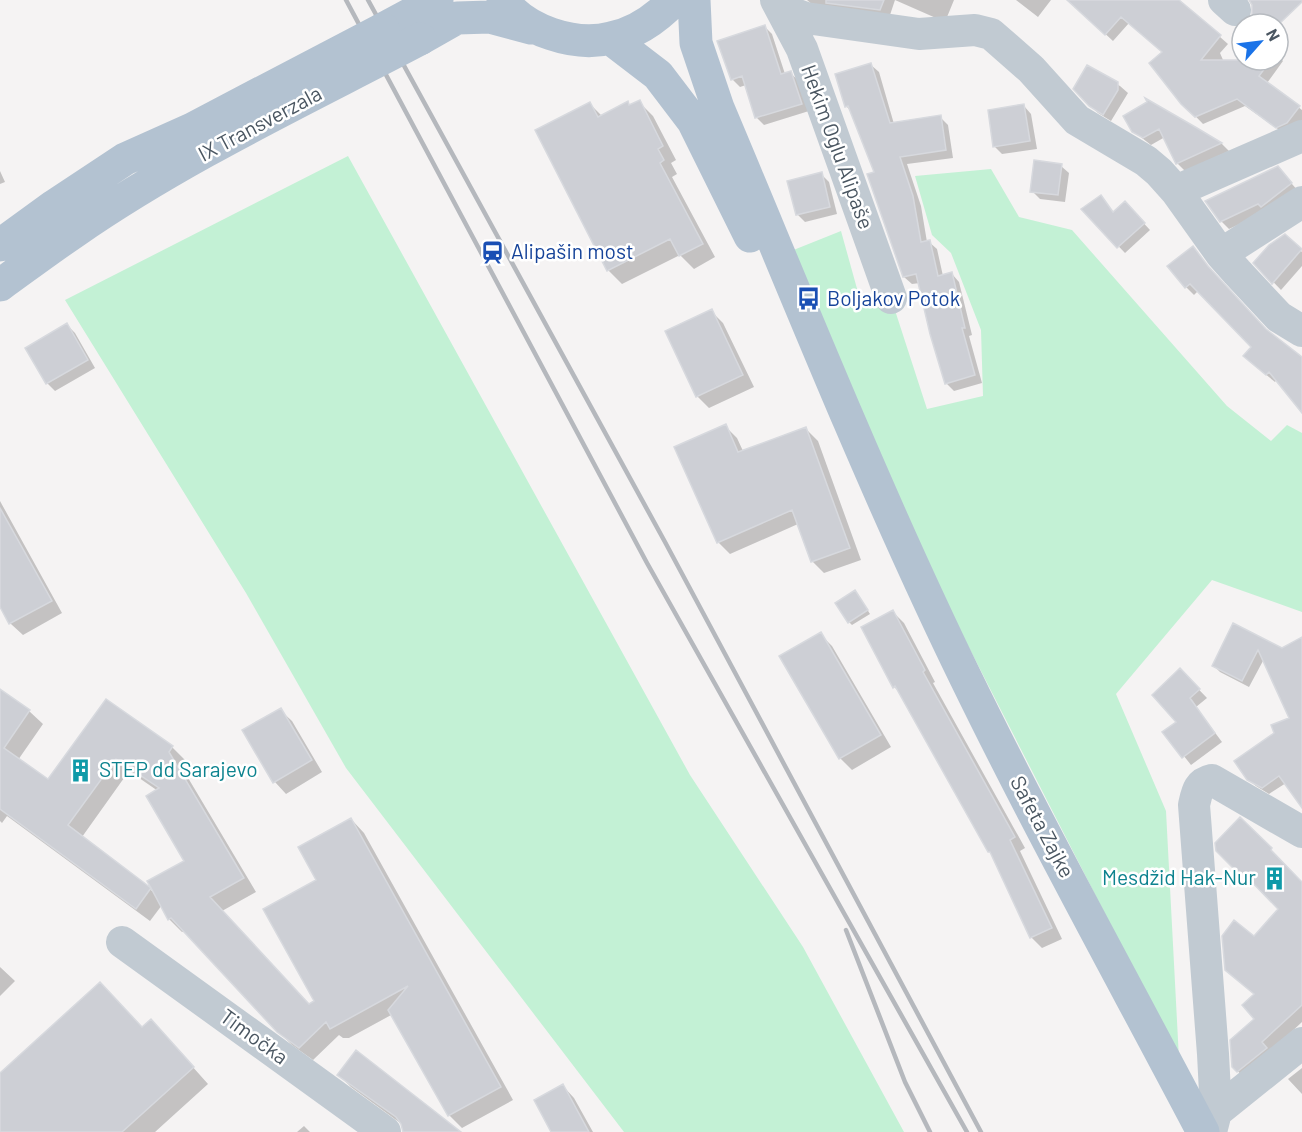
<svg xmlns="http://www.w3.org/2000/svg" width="1302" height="1132" font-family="Barlow,sans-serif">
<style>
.green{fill:#c3f1d5}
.shadow{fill:#0003;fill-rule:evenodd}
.building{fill:#cdcfd5;stroke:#d7d9de;stroke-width:1.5;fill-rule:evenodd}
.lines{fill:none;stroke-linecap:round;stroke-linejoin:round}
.minor{stroke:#c1cad2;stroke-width:32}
.major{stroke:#b3c2d1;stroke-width:33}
.rail{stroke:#b5b8bd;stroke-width:4.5}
.major-bridge{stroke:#b3c2d1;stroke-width:33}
.labels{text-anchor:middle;stroke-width:5;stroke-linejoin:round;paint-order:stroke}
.street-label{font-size:21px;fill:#4a5661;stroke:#fff}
.transit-label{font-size:21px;fill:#164399;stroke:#fff;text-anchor:start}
.culture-label{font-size:21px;fill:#0d838f;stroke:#fff;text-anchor:start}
</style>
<rect width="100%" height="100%" fill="#f5f3f3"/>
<path class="green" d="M 348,156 L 690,775 L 803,947 L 904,1132 L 624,1132 L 346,768 L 246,593 L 65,300 Z
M 991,169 L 1019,217 L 1072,230 L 1227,406 L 1271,441 L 1287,425 L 1302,433 L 1302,612 L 1212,580 L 1116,694 L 1166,811 L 1179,1059 L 933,577 L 786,253 L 841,231 L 861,303 L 891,298 L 927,409 L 983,396 L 981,330 L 951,253 L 932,235 L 915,176 Z"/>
<path class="shadow" d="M 807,0 L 954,0 L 945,22 L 895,0 L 889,18 L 814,6 Z
M 1016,0 L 1051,0 L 1038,17 Z
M 1084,0 L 1178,0 L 1228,44 L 1220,53 L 1233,83 L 1249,60 L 1278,60 L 1278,56 L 1283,61 L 1267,83 L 1302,110 L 1302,120 L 1295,130 L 1285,134 L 1245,106 L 1203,124 L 1176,96 L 1164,53 L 1129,23 L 1113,41 L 1085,15 Z
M 764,26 L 772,34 L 785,74 L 790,73 L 798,80 L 809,111 L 764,125 L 756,117 L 746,85 L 740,87 L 732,79 Z
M 871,65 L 879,72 L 894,124 L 940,117 L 948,125 L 953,158 L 907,164 L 921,206 L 927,242 L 929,242 L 937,249 L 943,276 L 952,274 L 959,282 L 972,335 L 969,336 L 982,383 L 954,391 L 946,383 L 920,283 L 912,284 L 904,277 L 876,173 L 851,111 L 846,106 Z
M 1087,67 L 1120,86 L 1128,93 L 1111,121 L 1098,113 L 1090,105 Z
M 639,102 L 653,116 L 676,160 L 671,163 L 677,174 L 672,177 L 715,257 L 694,269 L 680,255 L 622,284 L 608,270 L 537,131 L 590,104 L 602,116 L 628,103 L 631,106 Z
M 1148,102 L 1222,144 L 1229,151 L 1185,171 L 1177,163 L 1165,137 L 1151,145 L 1133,131 Z
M 1024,106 L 1031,114 L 1037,149 L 1002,154 L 994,146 Z
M 1061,166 L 1069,173 L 1065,202 L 1040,199 L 1032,191 Z
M 0,171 L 5,182 L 0,184 Z
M 821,174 L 829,182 L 837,214 L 805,222 L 797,214 Z
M 1285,176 L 1299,192 L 1267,211 L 1229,229 L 1221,221 Z
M 1101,197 L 1114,213 L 1125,203 L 1150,230 L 1125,253 L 1083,209 Z
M 1285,236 L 1302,252 L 1302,266 L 1281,290 L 1255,263 Z
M 1193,248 L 1215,276 L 1260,325 L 1302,365 L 1302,410 L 1277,379 L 1275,382 L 1253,364 L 1253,347 L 1198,291 L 1194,295 L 1186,287 Z
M 711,311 L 723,323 L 754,387 L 709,408 L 697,396 Z
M 67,325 L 75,333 L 95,368 L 55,391 L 47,383 Z
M 725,426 L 737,438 L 743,451 L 806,429 L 818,441 L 861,560 L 824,573 L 812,561 L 798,524 L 730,554 L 718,542 Z
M 0,501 L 62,613 L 23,635 L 11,624 L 0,604 Z
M 858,595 L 870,614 L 852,625 L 849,622 Z
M 893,612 L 904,623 L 935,682 L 933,683 L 1025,848 L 1020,851 L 1062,939 L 1042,948 L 1031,937 L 993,855 L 902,694 L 894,687 Z
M 1234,625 L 1302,666 L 1302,805 L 1286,783 L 1269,794 L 1256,786 L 1248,779 L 1276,734 L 1291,719 L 1264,659 L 1249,687 L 1220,672 L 1213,665 Z
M 820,634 L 832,646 L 891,747 L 852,770 L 840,758 L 781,657 Z
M 1180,670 L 1207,698 L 1196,707 L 1222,742 L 1191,765 L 1165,732 L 1178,722 Z
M 0,691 L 29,711 L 43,724 L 18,760 L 48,781 L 106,701 L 172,747 L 185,760 L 181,766 L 256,892 L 222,911 L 310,1006 L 316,1001 L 319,881 L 351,819 L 364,833 L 513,1100 L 462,1128 L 449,1115 L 393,1014 L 349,1038 L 343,1038 L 339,1035 L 313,1060 L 292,1045 L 278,1031 L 185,931 L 182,932 L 169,919 L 162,905 L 150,921 L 7,816 L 2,823 L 0,821 ZM 129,771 L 158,791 L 187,861 L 156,894 L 82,837 Z
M 280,710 L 292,721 L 322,772 L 286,794 L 275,782 Z
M 1240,819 L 1302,883 L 1302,1022 L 1270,1052 L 1246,1080 L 1233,1066 L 1256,1019 L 1255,995 L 1226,969 L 1280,909 L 1255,884 L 1253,886 L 1217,851 Z
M 0,967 L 15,981 L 0,996 Z
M 143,1029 L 166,1037 L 208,1084 L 155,1132 L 0,1132 L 0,1075 Z
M 1302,1068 L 1302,1094 L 1288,1079 Z
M 339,1075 L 458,1132 L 404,1132 L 403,1125 L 351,1087 Z
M 563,1086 L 574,1098 L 593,1132 L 553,1132 Z
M 304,1126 L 310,1132 L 297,1132 Z"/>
<path class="building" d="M 826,0 L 884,0 L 880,10 L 826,3 Z
M 1067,0 L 1179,0 L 1221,35 L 1201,60 L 1271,60 L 1259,76 L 1300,106 L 1287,123 L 1276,128 L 1237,99 L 1195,117 L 1181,104 L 1149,63 L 1162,52 L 1121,17 L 1105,35 Z
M 1249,0 L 1302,0 L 1302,2 L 1279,24 L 1262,24 L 1252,14 L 1252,5 Z
M 765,25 L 781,74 L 791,71 L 802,104 L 755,118 L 742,76 L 731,80 L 717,41 Z
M 871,63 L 890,123 L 941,115 L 946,150 L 900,157 L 913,196 L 921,242 L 930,240 L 938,276 L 952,272 L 965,328 L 962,328 L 975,375 L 945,384 L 930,334 L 916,274 L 903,277 L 867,174 L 874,172 L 848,106 L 845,107 L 835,74 Z
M 1087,65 L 1118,82 L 1118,90 L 1103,115 L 1089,106 L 1073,89 Z
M 1145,98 L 1197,128 L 1222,143 L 1176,164 L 1159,129 L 1143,138 L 1132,132 L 1123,116 L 1147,102 Z
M 640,100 L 663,146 L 658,149 L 664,160 L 660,163 L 703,244 L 679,256 L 670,239 L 607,271 L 535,130 L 590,102 L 598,117 L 628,101 L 629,105 Z
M 1024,104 L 1030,141 L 993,147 L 988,110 Z
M 1034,160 L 1062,164 L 1058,195 L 1030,192 Z
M 1278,166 L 1292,183 L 1261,207 L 1258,204 L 1220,222 L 1205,201 Z
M 822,172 L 830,207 L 796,215 L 787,181 Z
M 1101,195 L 1113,212 L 1125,201 L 1145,223 L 1117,248 L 1081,209 Z
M 1285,234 L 1302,249 L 1272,284 L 1253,263 L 1269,245 Z
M 1193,246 L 1208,266 L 1266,329 L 1302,357 L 1302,413 L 1269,372 L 1266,375 L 1243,356 L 1251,347 L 1190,284 L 1185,288 L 1167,266 Z
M 712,309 L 743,375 L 696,397 L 665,331 Z
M 67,323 L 88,360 L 46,384 L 25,348 Z
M 726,424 L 738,452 L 806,427 L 850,548 L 811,562 L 792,510 L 717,543 L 674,447 Z
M 0,508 L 52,601 L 9,624 L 0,607 Z
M 855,590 L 868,610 L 848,623 L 835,603 Z
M 893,610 L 925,670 L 923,672 L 1015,837 L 1010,840 L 1052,928 L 1030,938 L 990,852 L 988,852 L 895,686 L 893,688 L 861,627 Z
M 1233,623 L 1282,648 L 1302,637 L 1302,808 L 1279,776 L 1262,788 L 1247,780 L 1234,761 L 1274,733 L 1271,725 L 1289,718 L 1258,650 L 1242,681 L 1212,666 Z
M 821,632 L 881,735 L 839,759 L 779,656 Z
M 1180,668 L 1200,689 L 1190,698 L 1215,733 L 1182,758 L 1162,732 L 1176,722 L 1152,695 Z
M 0,689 L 30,710 L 4,748 L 48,779 L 106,699 L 173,746 L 169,752 L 244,878 L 210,897 L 309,1004 L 314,1001 L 263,909 L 316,880 L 298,847 L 351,818 L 501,1087 L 448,1116 L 388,1010 L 408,986 L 330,1029 L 326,1022 L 299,1048 L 277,1032 L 171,918 L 168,920 L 151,888 L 136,909 L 0,809 ZM 116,759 L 159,788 L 146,796 L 184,861 L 147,881 L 151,888 L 68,825 Z
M 281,708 L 312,760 L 273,783 L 242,730 Z
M 1240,817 L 1272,848 L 1271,850 L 1302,882 L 1302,1005 L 1262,1042 L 1267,1048 L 1237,1072 L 1232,1067 L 1230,1040 L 1254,1019 L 1242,1005 L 1254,994 L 1225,970 L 1222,936 L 1234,920 L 1254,936 L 1278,909 L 1246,876 L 1243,878 L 1216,851 L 1215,843 Z
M 100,982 L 142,1027 L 151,1019 L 194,1067 L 122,1132 L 0,1132 L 0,1073 Z
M 356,1050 L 433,1110 L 461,1132 L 403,1132 L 401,1124 L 396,1117 L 337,1075 Z
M 563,1084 L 589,1132 L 551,1132 L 534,1100 Z"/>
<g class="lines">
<path class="minor" d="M 776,0 L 802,49 L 891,298
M 782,0 L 792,13 L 806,18 L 919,34 L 975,30 L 991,34 L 1031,69 L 1077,120 L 1146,161 L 1159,172 L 1176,191 L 1221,254 L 1237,272 L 1279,317 L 1302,331
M 1224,0 L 1235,10
M 1176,191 L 1302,136
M 1221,254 L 1302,202
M 122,942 L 385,1132
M 1216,1112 L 1302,1043
M 1211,1132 L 1216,1112 L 1213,1054 L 1194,805 C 1197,792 1198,783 1212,780 L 1302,832"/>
<path class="major" d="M 503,0 C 524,31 575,47 611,38 C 636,33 657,18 674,0
M 694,0 L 696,43 L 718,108 C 788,274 855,442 931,605 C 1014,784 1111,957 1203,1132
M 383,29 L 437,0
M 420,39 L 457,18 L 490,17 L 531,28
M 611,39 L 658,75 L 693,121 L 750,236"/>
<path class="rail" d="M 346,0 L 647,563 L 967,1132
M 368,0 L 665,542 L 981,1132
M 846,930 L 905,1082 L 930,1132"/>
<path class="major-bridge" d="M 0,245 L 54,206 L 125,159 L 192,129 L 383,29
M 0,285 C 25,267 49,249 74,232 C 182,157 304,100 420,39"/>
</g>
<defs>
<symbol id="station-bare" viewBox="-9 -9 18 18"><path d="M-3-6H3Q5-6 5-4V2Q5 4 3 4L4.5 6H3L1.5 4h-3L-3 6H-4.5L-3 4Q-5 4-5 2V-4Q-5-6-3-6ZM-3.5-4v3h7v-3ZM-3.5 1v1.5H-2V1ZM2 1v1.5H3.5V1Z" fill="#1a4fb4" stroke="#fff" stroke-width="2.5" paint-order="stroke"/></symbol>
<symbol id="bus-bare" viewBox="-9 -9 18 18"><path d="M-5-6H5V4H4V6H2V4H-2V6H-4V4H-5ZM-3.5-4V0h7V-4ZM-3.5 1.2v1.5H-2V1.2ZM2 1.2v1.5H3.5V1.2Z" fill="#1a4fb4" stroke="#fff" stroke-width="2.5" paint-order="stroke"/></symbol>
<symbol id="building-bare" viewBox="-9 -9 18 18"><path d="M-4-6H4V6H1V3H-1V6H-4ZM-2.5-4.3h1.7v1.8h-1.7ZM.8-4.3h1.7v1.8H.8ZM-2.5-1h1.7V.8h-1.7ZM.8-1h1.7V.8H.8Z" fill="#0f9aa8" stroke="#fff" stroke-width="2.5" paint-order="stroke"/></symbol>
</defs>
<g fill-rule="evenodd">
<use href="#station-bare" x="476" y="236" width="33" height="33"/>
<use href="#bus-bare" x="792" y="282" width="33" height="33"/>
<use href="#building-bare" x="64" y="754" width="33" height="33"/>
<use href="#building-bare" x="1258" y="862" width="33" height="33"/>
</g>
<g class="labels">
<g class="street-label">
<text transform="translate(260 124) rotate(-28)" y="7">IX Transverzala</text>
<text transform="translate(837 147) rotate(70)" y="7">Hekim Oglu Alipaše</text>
<text transform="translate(1042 827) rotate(62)" y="7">Safeta Zajke</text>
<text transform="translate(254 1037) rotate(36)" y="7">Timočka</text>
</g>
<g class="transit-label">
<text x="511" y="259">Alipašin most</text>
<text x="827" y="306">Boljakov Potok</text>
</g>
<g class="culture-label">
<text x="99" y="777">STEP dd Sarajevo</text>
<text x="1256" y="885" text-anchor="end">Mesdžid Hak-Nur</text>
</g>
</g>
<g transform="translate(1260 42) rotate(62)"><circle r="28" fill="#ffffff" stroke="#b7bbc0" stroke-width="1.5"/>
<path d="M0-4.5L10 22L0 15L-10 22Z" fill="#1a73e8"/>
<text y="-9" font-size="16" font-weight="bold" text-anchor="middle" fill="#4a5661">N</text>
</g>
</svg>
